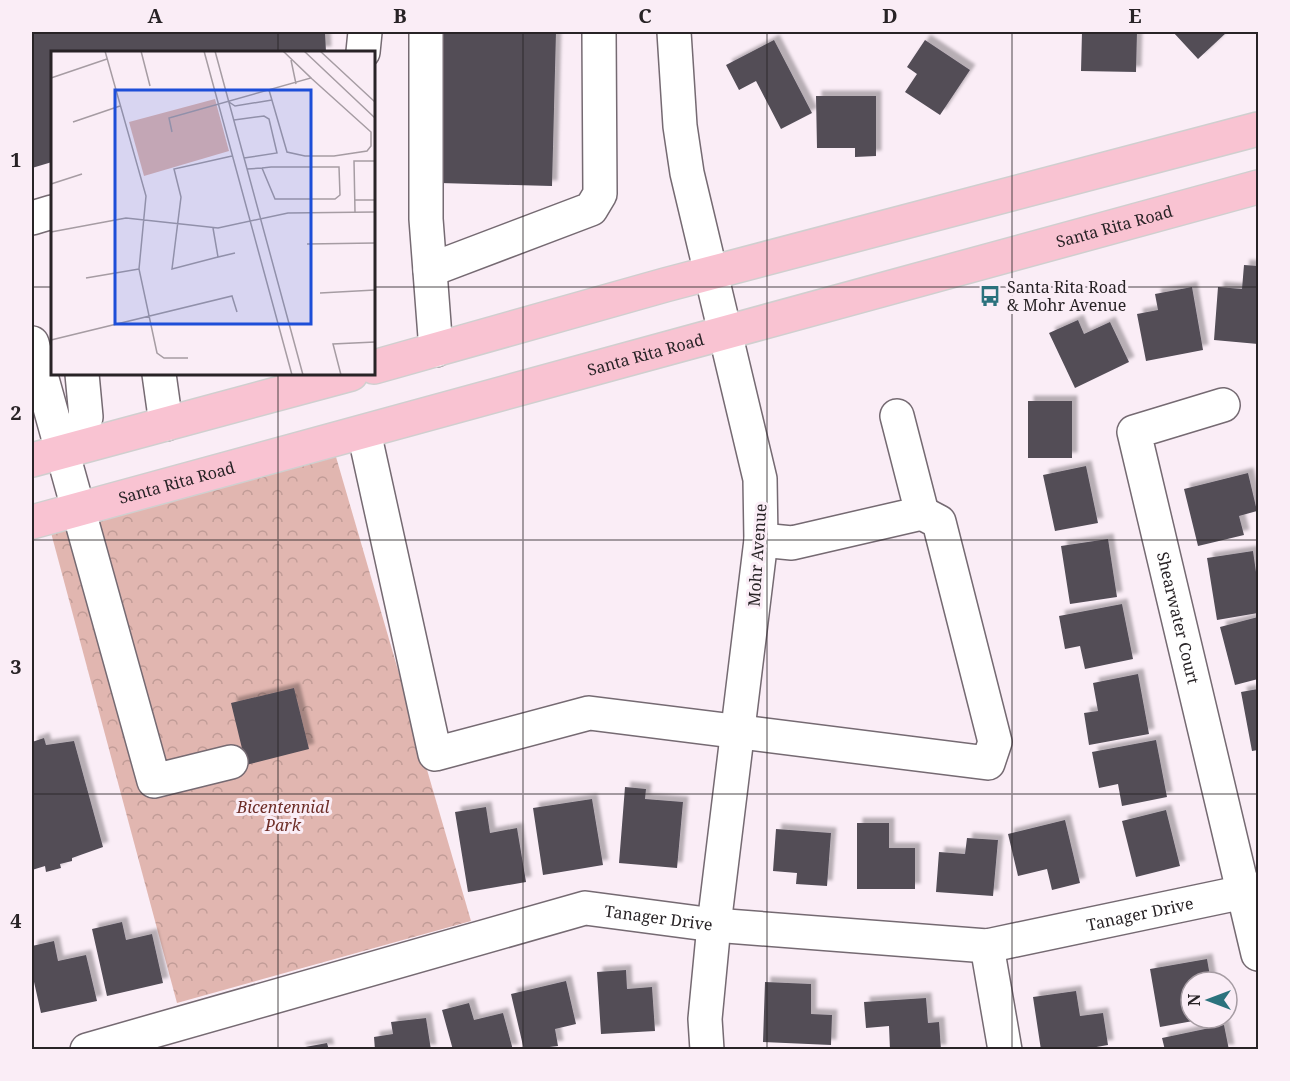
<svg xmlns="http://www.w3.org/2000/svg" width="1290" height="1081" font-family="'Noto Serif',serif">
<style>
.forest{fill:url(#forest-crowns)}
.building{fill:#524d57;filter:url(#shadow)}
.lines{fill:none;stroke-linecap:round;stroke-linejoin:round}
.minor-casing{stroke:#756a72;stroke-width:36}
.major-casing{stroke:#d0cfcf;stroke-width:36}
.minor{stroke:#fff;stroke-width:33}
.major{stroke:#f9c3d2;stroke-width:33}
.grid{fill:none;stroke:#282326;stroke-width:1.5;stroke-opacity:0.55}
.labels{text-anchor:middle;stroke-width:6;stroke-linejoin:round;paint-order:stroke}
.street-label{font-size:16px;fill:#282326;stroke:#faedf6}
.poi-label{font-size:16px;fill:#282326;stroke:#faedf6;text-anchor:start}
.park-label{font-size:16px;font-style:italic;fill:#6d2d27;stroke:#faedf6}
.inset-road{fill:none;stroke:#a69ca3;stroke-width:1.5}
.view{fill:#1d4ed8;fill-opacity:0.15;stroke:#1d4ed8;stroke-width:3}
.inset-edge{fill:none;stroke:#282326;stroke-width:3}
.neatline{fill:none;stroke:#282326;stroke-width:2}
.grid-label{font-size:20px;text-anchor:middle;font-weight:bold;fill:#282326}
</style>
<defs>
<pattern id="forest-crowns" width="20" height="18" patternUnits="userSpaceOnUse" patternTransform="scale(1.5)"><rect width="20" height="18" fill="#e1b6b0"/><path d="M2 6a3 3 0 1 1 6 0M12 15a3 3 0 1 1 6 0" fill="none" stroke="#c19c97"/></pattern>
<filter id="shadow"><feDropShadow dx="5.5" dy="-5.5" stdDeviation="1.5" flood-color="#0004"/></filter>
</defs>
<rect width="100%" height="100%" fill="#faedf6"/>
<path class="forest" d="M 334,450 L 471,921 L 177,1003 L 50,529 Z"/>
<path class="building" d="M 32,32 L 325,32 L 326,52 L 52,52 L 52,162 L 32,168 Z
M 443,32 L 556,32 L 552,186 L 440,183 Z
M 1082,32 L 1137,32 L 1136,72 L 1081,71 Z
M 1173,32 L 1227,32 L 1198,59 Z
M 774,40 L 812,113 L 781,129 L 756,81 L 739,90 L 726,65 Z
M 925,40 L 970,70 L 940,115 L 905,92 L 917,74 L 907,67 Z
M 816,96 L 876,96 L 876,156 L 855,157 L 855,148 L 817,148 Z
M 1244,265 L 1258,266 L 1258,344 L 1214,340 L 1218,287 L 1242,289 Z
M 1192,287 L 1203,350 L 1146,361 L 1137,314 L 1158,310 L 1155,294 Z
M 1078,320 L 1084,334 L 1110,322 L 1129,362 L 1075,388 L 1049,333 Z
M 1028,401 L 1072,401 L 1072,458 L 1028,458 Z
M 1086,466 L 1098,523 L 1055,531 L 1043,475 Z
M 1248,473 L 1257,511 L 1239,516 L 1244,535 L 1198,546 L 1184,489 Z
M 1108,539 L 1117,597 L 1070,604 L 1061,546 Z
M 1253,551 L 1258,586 L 1258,613 L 1217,620 L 1207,558 Z
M 1122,604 L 1133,659 L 1085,669 L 1080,646 L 1065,649 L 1059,616 Z
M 1258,617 L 1258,679 L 1235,685 L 1220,627 Z
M 1138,674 L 1149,734 L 1089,745 L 1084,713 L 1098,711 L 1093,683 Z
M 294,688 L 309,749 L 246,765 L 231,703 Z
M 1258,689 L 1258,750 L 1252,751 L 1241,692 Z
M 44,738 L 46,745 L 74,741 L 103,847 L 72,858 L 72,861 L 60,864 L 61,868 L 46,872 L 45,866 L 32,870 L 32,742 Z
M 1156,740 L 1167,797 L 1122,806 L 1118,784 L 1099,788 L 1092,752 Z
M 625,787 L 646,789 L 645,799 L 683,802 L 677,868 L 619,863 Z
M 592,799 L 603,865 L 543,875 L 533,808 Z
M 486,807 L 490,833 L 517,828 L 526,882 L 468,892 L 455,812 Z
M 1166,810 L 1180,866 L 1136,877 L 1122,821 Z
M 1065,820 L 1080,883 L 1052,890 L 1047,869 L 1018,876 L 1008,834 Z
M 857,823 L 889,823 L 889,848 L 915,848 L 915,889 L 857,889 Z
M 776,829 L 831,833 L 827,886 L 796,884 L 797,873 L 773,871 Z
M 967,838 L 998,840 L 993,896 L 936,892 L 939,852 L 965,854 Z
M 122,922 L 126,940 L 152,934 L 163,983 L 107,996 L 92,929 Z
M 54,941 L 58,961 L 86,955 L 97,1001 L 41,1013 L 32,973 L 32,946 Z
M 1207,959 L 1211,982 L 1191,982 L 1191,1018 L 1204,1019 L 1160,1027 L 1150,969 Z
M 626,970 L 627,989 L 652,987 L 655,1031 L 601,1034 L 597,972 Z
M 566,981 L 576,1024 L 555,1029 L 558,1046 L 524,1050 L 511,994 Z
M 765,982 L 811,984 L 811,1014 L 832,1015 L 831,1045 L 763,1042 Z
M 1076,991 L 1080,1016 L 1103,1013 L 1108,1045 L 1079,1050 L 1041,1050 L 1033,997 Z
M 926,998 L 928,1023 L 939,1022 L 941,1050 L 890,1050 L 889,1026 L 866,1028 L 864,1002 Z
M 469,1003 L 474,1020 L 503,1013 L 513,1050 L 453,1050 L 442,1010 Z
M 426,1018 L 431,1050 L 375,1050 L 374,1037 L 393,1034 L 391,1022 Z
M 1224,1025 L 1229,1050 L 1165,1050 L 1162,1038 Z
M 327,1043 L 329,1050 L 300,1050 L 300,1048 Z"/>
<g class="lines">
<defs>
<g id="minor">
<path d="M 426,32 L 426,219 L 436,350"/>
<path d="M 674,32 L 680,126 L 687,173 L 760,479 L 761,540 L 714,925 L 705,1019 L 707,1050"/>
<path d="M 363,52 L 365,32"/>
<path d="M 32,218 L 52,212"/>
<path d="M 430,270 L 591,209 L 600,194 L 599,32"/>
<path d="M 32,343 L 154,781 L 231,762"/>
<path d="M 159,374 L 166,424"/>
<path id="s1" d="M 1223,405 L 1134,432 L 1258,954"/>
<path d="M 364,432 L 435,754 L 589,713 L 988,763 L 995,742 L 939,522 L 922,513"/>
<path d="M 63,452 L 86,417 L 82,374"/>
<path d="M 761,540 L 792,543 L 922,513 L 897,416"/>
<path d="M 987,946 L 1005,1050"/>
<path id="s2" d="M 87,1050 L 585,908 L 714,925 L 987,946 L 1258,889"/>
</g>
<g id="major">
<path d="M 374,367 L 665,285 L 1258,129"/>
<path d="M 32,460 L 351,374"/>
<path id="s3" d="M 32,522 L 1258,187"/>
</g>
</defs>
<use href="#minor" class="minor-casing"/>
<use href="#major" class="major-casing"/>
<use href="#minor" class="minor"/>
<use href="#major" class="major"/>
</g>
<path class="grid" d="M 278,32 L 278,52M 523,32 L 523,1050M 767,32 L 767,1050M 1012,32 L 1012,1050M 32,287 L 52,287M 374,287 L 1258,287M 278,374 L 278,1050M 32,540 L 1258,540M 32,794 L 1258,794"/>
<defs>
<symbol id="bus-bare" viewBox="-9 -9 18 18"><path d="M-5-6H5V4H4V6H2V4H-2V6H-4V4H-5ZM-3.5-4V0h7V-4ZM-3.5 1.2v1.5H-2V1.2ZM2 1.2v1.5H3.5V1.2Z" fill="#2b727d" stroke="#faedf6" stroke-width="2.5" paint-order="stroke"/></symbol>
</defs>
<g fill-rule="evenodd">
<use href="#bus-bare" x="975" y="281" width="30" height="30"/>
</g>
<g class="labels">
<g class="street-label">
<text dy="6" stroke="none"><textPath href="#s3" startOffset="1122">Santa Rita Road</textPath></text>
<text dy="6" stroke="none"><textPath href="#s3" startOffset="636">Santa Rita Road</textPath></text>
<text dy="6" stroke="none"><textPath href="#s3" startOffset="150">Santa Rita Road</textPath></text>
<text transform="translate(757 555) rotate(-86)" y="6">Mohr Avenue</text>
<text dy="6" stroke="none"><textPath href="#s1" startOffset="284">Shearwater Court</textPath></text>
<text dy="6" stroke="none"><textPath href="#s2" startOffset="1078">Tanager Drive</textPath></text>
<text dy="6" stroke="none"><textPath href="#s2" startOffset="592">Tanager Drive</textPath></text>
</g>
<g class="poi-label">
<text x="1007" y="293">Santa Rita Road<tspan x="1007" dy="18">&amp; Mohr Avenue</tspan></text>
</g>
<g class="park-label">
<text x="283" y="813">Bicentennial<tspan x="283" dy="18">Park</tspan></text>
</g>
</g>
<g transform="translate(51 51)">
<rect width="324" height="324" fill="#faedf6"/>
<path d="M 164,48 L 178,100 L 93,125 L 78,71 Z" fill="#e1b6b0"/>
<path class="inset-road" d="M 54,0 L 95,145 L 88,218 L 106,302 L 113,307 L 137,307M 90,0 L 99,35M 153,0 L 241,324M 164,0 L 252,324M 253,0 L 324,67M 269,0 L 324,51M 240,9 L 245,33M 0,27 L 56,8M 218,39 L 236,101 L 254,105 L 283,105 L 316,100 L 320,95 L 320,81 L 260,27M 178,51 L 184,55 L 221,49M 183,69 L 213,65 L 218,68 L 226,102 L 193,107M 22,71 L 69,55M 121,81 L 118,67 L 260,27 L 232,0M 196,118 L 211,117 L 220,116 L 288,116 L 289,144 L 284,148 L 224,148 L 211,117M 0,133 L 31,123M 304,149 L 324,149M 304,161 L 303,110 L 324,110M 162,177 L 167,206 L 184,202M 0,181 L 75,167 L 167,177 L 237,162 L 324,161M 256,193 L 324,192M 167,206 L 121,218 L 130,146 L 123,118 L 181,105M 35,227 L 88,218M 269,242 L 324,239M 0,289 L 181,245 L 186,261M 290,324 L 282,293 L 324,291"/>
<path class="view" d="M 64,39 L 260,39 L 260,273 L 64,273 Z"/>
<rect width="324" height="324" class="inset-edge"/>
</g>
<rect width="1290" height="1081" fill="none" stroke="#faedf6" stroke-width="66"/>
<g transform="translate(1209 1000) rotate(270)"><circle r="28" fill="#faedf6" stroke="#a69ca3" stroke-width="1.5"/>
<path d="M0-4.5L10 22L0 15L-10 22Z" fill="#2b727d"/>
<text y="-9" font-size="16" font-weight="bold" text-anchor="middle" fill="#282326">N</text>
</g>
<rect x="33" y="33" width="1224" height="1015" class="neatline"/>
<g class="grid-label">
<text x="155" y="23">A</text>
<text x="400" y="23">B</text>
<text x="645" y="23">C</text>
<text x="890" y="23">D</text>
<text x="1135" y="23">E</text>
<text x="16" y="167">1</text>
<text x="16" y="420">2</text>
<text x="16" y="674">3</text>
<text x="16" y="928">4</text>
</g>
</svg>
